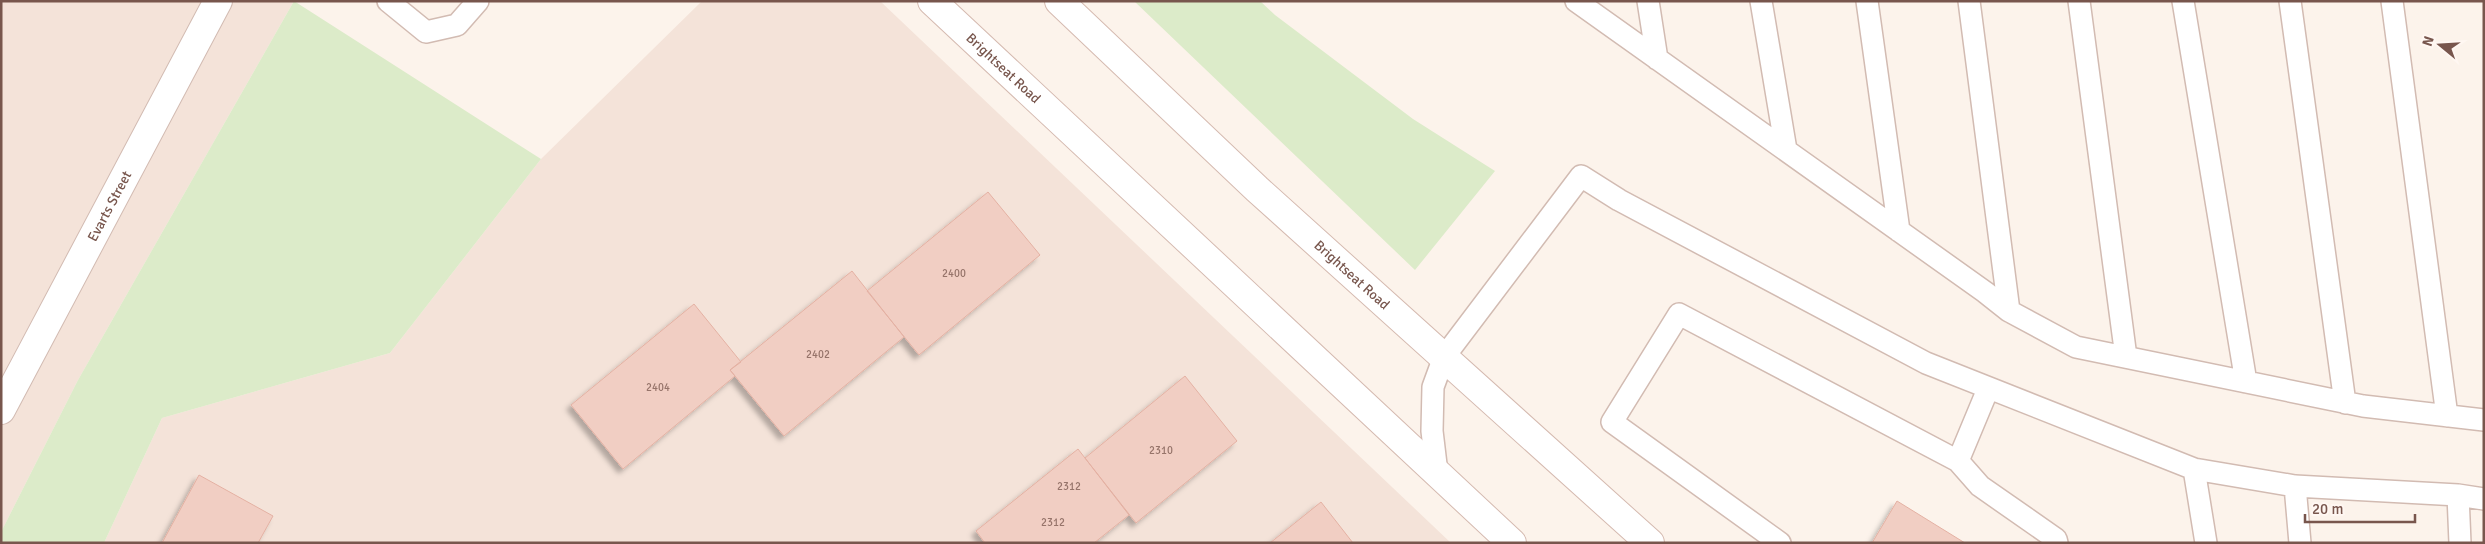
<svg xmlns="http://www.w3.org/2000/svg" width="2485" height="544" font-family="Signika,sans-serif">
<style>
.residential{fill:#f4e3d9}
.green{fill:#dcebc9}
.building{fill:#f1cec3;stroke:#e4b1a3;filter:url(#shadow)}
.lines{fill:none;stroke-linecap:round;stroke-linejoin:round}
.lane-casing{stroke:#d2bbb2;stroke-width:24}
.street-casing{stroke:#d2bbb2;stroke-width:30}
.secondary-casing{stroke:#d5bab0;stroke-width:30}
.lane{stroke:#fff;stroke-width:21}
.street{stroke:#fff;stroke-width:28}
.secondary{stroke:#fff;stroke-width:28}
.labels{text-anchor:middle;stroke-width:5;stroke-linejoin:round;paint-order:stroke}
.number-label{font-size:11px;fill:#96746a}
.street-label{font-size:14px;fill:#78564d;stroke:#fff7f2}
</style>
<defs>
<filter id="shadow"><feDropShadow dx="-4.5" dy="4.5" stdDeviation="2.5" flood-color="#0004"/></filter>
</defs>
<rect width="100%" height="100%" fill="#fcf3eb"/>
<path class="residential" d="M 1,1 L 294,1 L 78,380 L 1,532 Z
M 702,1 L 880,1 L 1451,543 L 104,543 L 162,418 L 390,353 L 541,159 Z"/>
<path class="green" d="M 294,1 L 541,159 L 390,353 L 162,418 L 104,543 L 1,543 L 1,532 L 78,380 Z
M 1134,1 L 1260,1 L 1275,15 L 1413,119 L 1495,171 L 1415,270 Z"/>
<path class="building" d="M 988,192 L 1040,255 L 919,355 L 867,291 Z
M 852,271 L 904,337 L 784,436 L 730,370 Z
M 694,304 L 741,362 L 730,370 L 735,376 L 623,469 L 571,405 Z
M 1185,376 L 1237,441 L 1136,523 L 1085,458 Z
M 1078,449 L 1129,515 L 1094,543 L 985,543 L 976,531 Z
M 199,475 L 273,516 L 258,543 L 162,543 Z
M 1897,501 L 1965,543 L 1872,543 Z
M 1321,502 L 1353,543 L 1270,543 Z"/>
<g class="lines">
<defs>
<path id="lane" d="M 388,1 L 426,32 L 457,25 L 478,1
M 1576,1 L 1985,292 L 2009,311 L 2076,347 L 2363,406 L 2484,420
M 1648,1 L 1657,59
M 1761,1 L 1786,150
M 1867,1 L 1899,231
M 1969,1 L 2009,311
M 2079,1 L 2126,357
M 2183,1 L 2246,382
M 2290,1 L 2345,403
M 2392,1 L 2447,416
M 1958,461 L 1988,389
M 2194,469 L 2206,543
M 1437,473 L 1432,431 L 1433,387 L 1444,357 L 1581,176 L 1619,200 L 1926,363 L 2194,469 L 2295,486 L 2458,495 L 2484,499
M 2295,486 L 2300,543
M 2458,495 L 2460,543
M 1780,543 L 1612,422 L 1679,314 L 1958,461 L 1980,486 L 2056,539 L 2057,543"/>
<g id="street">
<path id="s1" d="M 1,410 L 218,1"/>
</g>
<g id="secondary">
<path id="s2" d="M 932,1 L 1512,543"/>
<path id="s3" d="M 1059,1 L 1257,189 L 1650,543"/>
</g>
</defs>
<use href="#lane" class="lane-casing"/>
<use href="#street" class="street-casing"/>
<use href="#secondary" class="secondary-casing"/>
<use href="#lane" class="lane"/>
<use href="#street" class="street"/>
<use href="#secondary" class="secondary"/>
</g>
<g class="labels">
<g class="number-label">
<text x="954" y="277">2400</text>
<text x="818" y="358">2402</text>
<text x="658" y="391">2404</text>
<text x="1161" y="454">2310</text>
<text x="1069" y="490">2312</text>
<text x="1053" y="526">2312</text>
</g>
<g class="street-label">
<text dy="5" stroke="none"><textPath href="#s2" startOffset="98">Brightseat Road</textPath></text>
<text dy="5" stroke="none"><textPath href="#s1" startOffset="231">Evarts Street</textPath></text>
<text dy="5" stroke="none"><textPath href="#s3" startOffset="401">Brightseat Road</textPath></text>
</g>
</g>
<rect width="2485" height="544" fill="none" stroke="#78564d" stroke-width="5"/>
<g transform="translate(2440 45) rotate(288)" stroke="#fff7f2" stroke-width="4" paint-order="stroke">
<path d="M0-4L9 19L0 12L-9 19Z" fill="#78564d"/>
<text y="-8" font-size="14" font-weight="bold" text-anchor="middle" fill="#78564d">N</text>
</g>
<path d="M2305 514v8h110v-8" fill="none" stroke="#78564d" stroke-width="2.5"/>
<text x="2312" y="514" font-size="15" fill="#78564d" stroke="#fff7f2" stroke-width="4" paint-order="stroke">20 m</text>
</svg>
